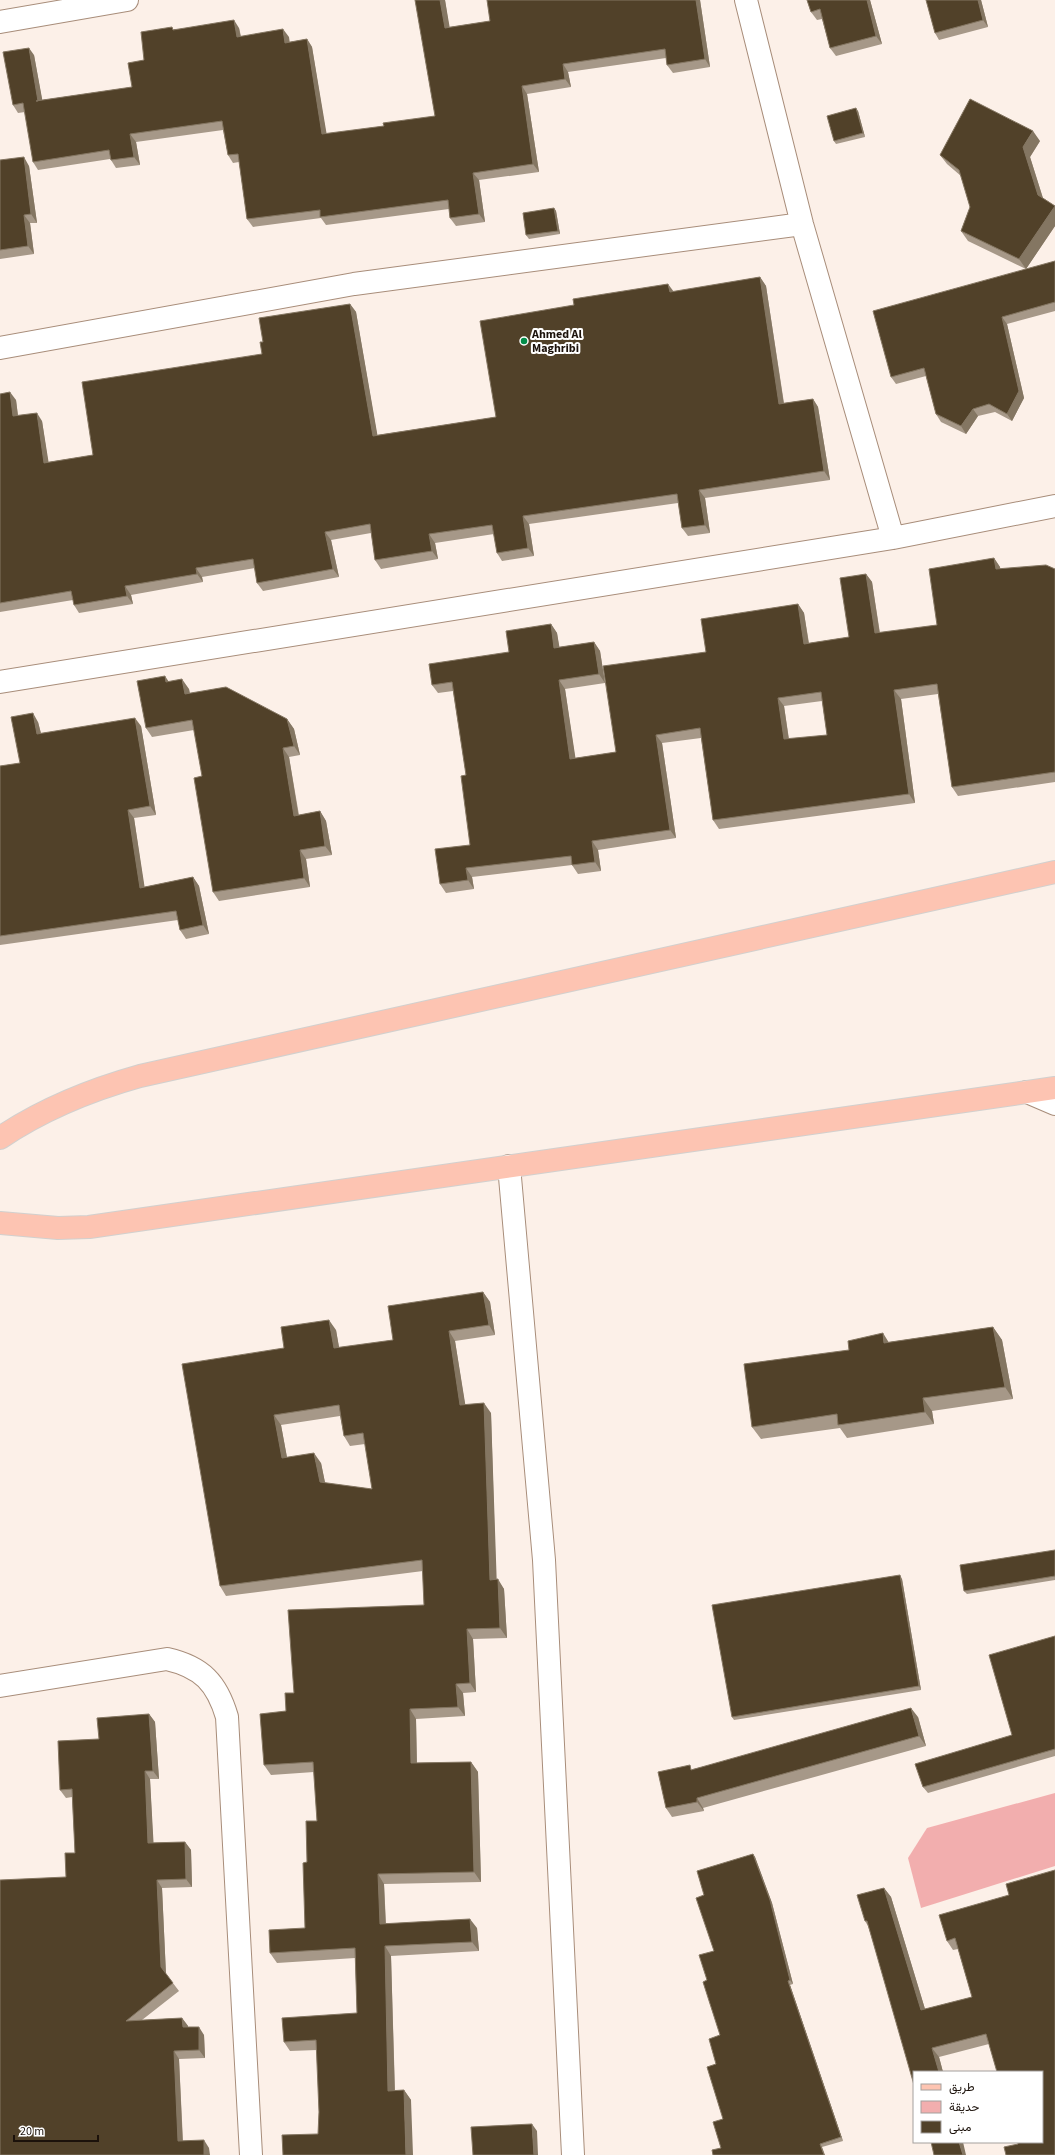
<svg xmlns="http://www.w3.org/2000/svg" width="1055" height="2155" font-family="'Source Sans 3',Vazirmatn,sans-serif">
<style>
.green{fill:#f2aeae}
.lines{fill:none;stroke-linecap:round;stroke-linejoin:round}
.minor-casing{stroke:#a88d7a;stroke-width:24}
.major-casing{stroke:#d2d0ce;stroke-width:24}
.minor{stroke:#fff;stroke-width:22}
.major{stroke:#fdc4b2;stroke-width:22}
.wall{fill:#a69888;fill-rule:evenodd}
.shaded-wall{fill:#847662}
.building{fill:#514129;stroke:#847662;fill-rule:evenodd}
.poi-dot{fill:#028c49;stroke:#fff;stroke-width:1.5}
.labels{text-anchor:middle;stroke-width:4;stroke-linejoin:round;paint-order:stroke}
.poi-label{font-size:12px;font-weight:bold;fill:#1c120b;stroke:#fff;text-anchor:start}
</style>
<rect width="100%" height="100%" fill="#fcf0e8"/>
<path class="green" d="M 1055,1793 L 1055,1866 L 921,1908 L 908,1858 L 927,1828 Z"/>
<g class="lines">
<defs>
<path id="minor" d="M 746,0 L 802,224 L 893,538
M 0,22 L 127,0
M 0,348 L 354,284 L 802,224
M 0,682 L 893,538 L 1055,506
M 1027,1092 L 1055,1104
M 509,1166 L 544,1560 L 573,2155
M 0,1686 L 167,1659 C 202,1667 217,1683 227,1717 L 251,2155"/>
<path id="major" d="M 0,1138 C 43,1109 90,1090 140,1076 L 1055,872
M 0,1223 L 58,1228 L 89,1227 L 1055,1088"/>
</defs>
<use href="#minor" class="minor-casing"/>
<use href="#major" class="major-casing"/>
<use href="#minor" class="minor"/>
<use href="#major" class="major"/>
</g>
<path class="wall" d="M 415,0 L 445,0 L 449,27 L 490,21 L 487,0 L 700,0 L 710,67 L 673,73 L 667,65 L 666,58 L 568,72 L 571,87 L 527,94 L 539,172 L 479,180 L 485,222 L 456,226 L 450,218 L 449,209 L 326,225 L 321,218 L 253,227 L 247,219 L 239,162 L 233,163 L 228,155 L 223,130 L 136,142 L 140,165 L 116,168 L 111,160 L 110,159 L 38,170 L 33,162 L 25,112 L 18,113 L 13,105 L 34,55 L 42,100 L 132,87 L 144,60 L 174,29 L 239,28 L 241,36 L 289,37 L 289,42 L 307,39 L 312,47 L 326,134 L 384,126 L 435,116 Z
M 807,0 L 870,0 L 882,44 L 836,56 L 830,48 L 822,19 L 817,20 L 811,12 Z
M 926,0 L 981,0 L 988,27 L 939,40 L 935,33 Z
M 858,111 L 865,137 L 836,144 L 834,141 Z
M 1040,141 L 1030,157 L 1043,198 L 1055,206 L 1055,226 L 1026,269 L 968,241 L 961,231 L 970,207 L 961,176 L 947,164 L 940,155 Z
M 0,160 L 29,166 L 37,223 L 30,223 L 34,254 L 0,259 Z
M 554,208 L 556,211 L 560,234 L 529,239 L 526,235 Z
M 1055,261 L 1055,311 L 1007,324 L 1024,398 L 1012,421 L 995,412 L 978,416 L 966,434 L 941,422 L 936,414 L 926,376 L 896,384 L 891,377 Z
M 760,277 L 766,286 L 784,403 L 813,399 L 818,407 L 830,480 L 705,498 L 710,533 L 688,536 L 682,528 L 678,503 L 529,524 L 534,556 L 502,561 L 497,553 L 494,534 L 435,543 L 438,559 L 381,569 L 375,560 L 371,533 L 331,540 L 339,577 L 263,591 L 257,583 L 255,568 L 202,577 L 203,582 L 131,595 L 133,604 L 79,613 L 74,605 L 73,600 L 0,612 L 0,394 L 16,400 L 18,416 L 42,421 L 48,462 L 93,455 L 262,354 L 263,342 L 350,304 L 356,312 L 377,435 L 496,417 L 674,292 Z
M 994,558 L 1000,567 L 1000,569 L 1055,569 L 1055,782 L 958,796 L 952,787 L 938,694 L 901,699 L 915,803 L 719,829 L 713,820 L 701,738 L 662,743 L 676,838 L 598,850 L 601,871 L 578,874 L 572,865 L 472,877 L 474,889 L 446,893 L 440,884 L 470,845 L 466,775 L 453,691 L 438,693 L 432,685 L 509,652 L 551,624 L 557,633 L 559,647 L 594,642 L 600,651 L 605,683 L 565,689 L 575,758 L 616,752 L 706,652 L 798,604 L 804,613 L 809,643 L 849,637 L 866,574 L 872,582 L 880,633 L 937,625 ZM 822,701 L 827,735 L 789,739 L 784,706 Z
M 169,682 L 189,689 L 190,693 L 287,719 L 294,729 L 300,755 L 289,757 L 299,815 L 320,811 L 326,821 L 332,855 L 306,859 L 310,887 L 219,901 L 213,892 L 202,776 L 194,730 L 152,737 L 146,728 Z
M 38,722 L 41,733 L 141,726 L 156,815 L 134,818 L 144,887 L 193,877 L 199,886 L 209,934 L 186,939 L 180,930 L 178,920 L 0,945 L 0,766 L 20,763 Z
M 483,1292 L 490,1302 L 495,1335 L 455,1341 L 465,1405 L 491,1413 L 496,1579 L 504,1589 L 507,1638 L 473,1639 L 476,1692 L 463,1693 L 465,1716 L 416,1719 L 417,1763 L 471,1762 L 478,1772 L 481,1882 L 384,1884 L 386,1923 L 477,1928 L 479,1951 L 391,1956 L 395,2091 L 404,2090 L 411,2100 L 318,2134 L 319,2112 L 317,2050 L 290,2051 L 284,2042 L 357,2013 L 355,1958 L 277,1963 L 270,1953 L 305,1928 L 307,1862 L 317,1821 L 314,1772 L 271,1775 L 264,1765 L 294,1693 L 424,1605 L 423,1571 L 226,1596 L 220,1586 L 284,1348 L 336,1330 L 339,1348 L 393,1340 ZM 340,1416 L 344,1436 L 350,1446 L 365,1444 L 372,1489 L 325,1483 L 321,1463 L 287,1458 L 281,1425 Z
M 993,1327 L 1002,1340 L 1013,1399 L 932,1411 L 934,1424 L 847,1438 L 840,1428 L 761,1439 L 752,1427 L 849,1350 L 889,1342 Z
M 1055,1550 L 1055,1580 L 967,1594 L 964,1591 Z
M 902,1579 L 921,1690 L 734,1720 L 732,1717 Z
M 1055,1636 L 1055,1756 L 928,1793 L 923,1787 L 1012,1735 Z
M 149,1714 L 155,1722 L 159,1779 L 150,1779 L 153,1843 L 185,1842 L 191,1850 L 192,1887 L 162,1888 L 166,1974 L 179,1991 L 142,2020 L 182,2018 L 188,2026 L 188,2027 L 204,2035 L 205,2058 L 179,2059 L 183,2141 L 209,2148 L 0,2155 L 66,1877 L 75,1853 L 72,1797 L 66,1798 L 60,1790 L 99,1739 Z
M 918,1717 L 926,1746 L 703,1808 L 704,1811 L 672,1817 L 666,1808 L 693,1769 Z
M 753,1854 L 755,1857 L 772,1903 L 793,1984 L 790,1985 L 843,2141 L 822,2147 L 721,2148 L 723,2119 L 716,2064 L 720,2035 L 707,1980 L 714,1951 Z
M 1055,1870 L 1018,2144 L 989,2044 L 939,2057 L 943,2072 L 914,2072 L 868,1926 L 865,1921 L 884,1888 L 891,1897 L 925,2009 L 972,1997 L 958,1949 L 953,1950 L 947,1941 L 1009,1895 Z"/>
<path class="shaded-wall" d="M 440,0 L 445,0 L 451,35 L 445,28 Z
M 696,0 L 700,0 L 710,67 L 705,59 Z
M 867,0 L 870,0 L 882,44 L 876,36 Z
M 978,0 L 981,0 L 988,27 L 983,20 Z
M 234,20 L 239,28 L 242,45 L 237,37 Z
M 283,29 L 289,37 L 291,51 L 285,43 Z
M 307,39 L 312,47 L 328,142 L 322,134 Z
M 29,48 L 34,55 L 44,109 L 38,101 Z
M 563,64 L 568,72 L 571,87 L 565,79 Z
M 522,86 L 527,94 L 539,172 L 533,164 Z
M 856,108 L 858,111 L 865,137 L 863,133 Z
M 1033,131 L 1040,141 L 1030,157 L 1045,205 L 1038,195 L 1023,147 Z
M 130,134 L 136,142 L 140,165 L 134,157 Z
M 24,157 L 29,166 L 37,223 L 31,214 Z
M 473,173 L 479,180 L 485,222 L 479,214 Z
M 1055,206 L 1055,226 L 1026,269 L 1019,259 Z
M 554,208 L 556,211 L 560,234 L 558,231 Z
M 24,215 L 30,223 L 34,254 L 28,246 Z
M 760,277 L 766,286 L 785,412 L 779,404 Z
M 668,284 L 674,292 L 670,292 Z
M 350,304 L 356,312 L 379,444 L 373,436 Z
M 1002,317 L 1007,324 L 1024,398 L 1012,421 L 1007,414 Z
M 10,392 L 16,400 L 19,424 L 13,416 Z
M 813,399 L 818,407 L 830,480 L 824,471 Z
M 973,409 L 978,416 L 966,434 L 961,426 Z
M 37,413 L 42,421 L 50,471 L 44,463 Z
M 699,490 L 705,498 L 710,533 L 705,525 Z
M 523,516 L 529,524 L 534,556 L 528,548 Z
M 325,532 L 331,540 L 339,577 L 333,569 Z
M 429,534 L 435,543 L 438,559 L 432,551 Z
M 994,558 L 1000,567 L 1002,578 L 996,569 Z
M 196,568 L 202,577 L 203,582 L 197,574 Z
M 866,574 L 872,582 L 881,642 L 875,633 Z
M 125,586 L 131,595 L 133,604 L 127,596 Z
M 798,604 L 804,613 L 810,652 L 804,644 Z
M 551,624 L 557,633 L 561,656 L 554,648 Z
M 594,642 L 600,651 L 605,683 L 599,674 Z
M 165,676 L 171,685 L 166,682 Z
M 182,679 L 189,689 L 191,703 L 185,694 Z
M 559,680 L 565,689 L 577,768 L 570,759 Z
M 894,690 L 901,699 L 915,803 L 909,794 Z
M 778,698 L 784,706 L 790,748 L 784,739 Z
M 33,713 L 38,722 L 43,742 L 37,734 Z
M 135,718 L 141,726 L 156,815 L 150,806 Z
M 287,719 L 294,729 L 300,755 L 294,746 Z
M 656,735 L 662,743 L 676,838 L 670,830 Z
M 283,748 L 289,757 L 300,825 L 294,816 Z
M 128,810 L 134,818 L 146,896 L 140,888 Z
M 320,811 L 326,821 L 332,855 L 325,846 Z
M 592,841 L 598,850 L 601,871 L 595,862 Z
M 300,850 L 306,859 L 310,887 L 304,878 Z
M 466,868 L 472,877 L 474,889 L 468,880 Z
M 193,877 L 199,886 L 209,934 L 203,925 Z
M 483,1292 L 490,1302 L 495,1335 L 489,1325 Z
M 329,1320 L 336,1330 L 341,1358 L 334,1348 Z
M 993,1327 L 1002,1340 L 1013,1399 L 1005,1387 Z
M 449,1331 L 455,1341 L 467,1415 L 460,1405 Z
M 883,1333 L 891,1346 L 884,1343 Z
M 923,1398 L 932,1411 L 934,1424 L 925,1412 Z
M 484,1403 L 491,1413 L 497,1589 L 490,1580 Z
M 274,1415 L 281,1425 L 289,1468 L 282,1458 Z
M 314,1453 L 321,1463 L 327,1492 L 320,1482 Z
M 900,1575 L 902,1579 L 921,1690 L 919,1686 Z
M 498,1579 L 504,1589 L 507,1638 L 500,1628 Z
M 467,1629 L 473,1639 L 476,1692 L 470,1683 Z
M 456,1684 L 463,1693 L 465,1716 L 458,1707 Z
M 911,1708 L 918,1717 L 926,1746 L 919,1736 Z
M 410,1709 L 416,1719 L 417,1773 L 411,1763 Z
M 149,1714 L 155,1722 L 159,1779 L 153,1771 Z
M 471,1762 L 478,1772 L 481,1882 L 474,1872 Z
M 145,1771 L 150,1779 L 154,1851 L 148,1843 Z
M 697,1798 L 703,1808 L 704,1811 L 697,1802 Z
M 185,1842 L 191,1850 L 192,1887 L 186,1879 Z
M 753,1854 L 755,1857 L 772,1903 L 793,1984 L 790,1980 Z
M 378,1874 L 384,1884 L 386,1933 L 380,1924 Z
M 157,1880 L 162,1888 L 166,1975 L 161,1967 Z
M 884,1888 L 891,1897 L 928,2019 L 921,2010 Z
M 470,1919 L 477,1928 L 479,1951 L 472,1942 Z
M 385,1946 L 391,1956 L 395,2100 L 388,2091 Z
M 788,1981 L 790,1985 L 843,2141 L 841,2137 Z
M 182,2018 L 188,2026 L 188,2035 L 183,2027 Z
M 199,2027 L 204,2035 L 205,2058 L 199,2050 Z
M 932,2048 L 939,2057 L 943,2072 L 939,2072 Z
M 174,2051 L 179,2059 L 183,2149 L 178,2141 Z
M 404,2090 L 411,2100 L 413,2155 L 406,2155 Z
M 532,2124 L 537,2131 L 538,2155 L 534,2155 Z
M 204,2140 L 209,2148 L 210,2155 L 204,2155 Z
M 959,2142 L 963,2142 L 966,2155 L 963,2155 Z
M 820,2144 L 822,2147 L 825,2155 L 824,2155 Z"/>
<path class="building" d="M 415,0 L 440,0 L 445,28 L 490,21 L 487,0 L 696,0 L 705,59 L 667,65 L 665,49 L 563,64 L 565,79 L 522,86 L 533,164 L 473,173 L 479,214 L 450,218 L 448,200 L 320,217 L 320,210 L 247,219 L 238,154 L 228,155 L 222,121 L 130,134 L 134,157 L 111,160 L 109,150 L 33,162 L 23,103 L 13,105 L 3,52 L 29,48 L 38,101 L 36,101 L 132,87 L 128,63 L 144,60 L 141,32 L 172,27 L 173,30 L 234,20 L 237,37 L 283,29 L 285,43 L 307,39 L 322,134 L 384,126 L 383,123 L 435,116 Z
M 807,0 L 867,0 L 876,36 L 830,48 L 820,9 L 811,12 Z
M 926,0 L 978,0 L 983,20 L 935,33 Z
M 970,99 L 1033,131 L 1023,147 L 1038,195 L 1055,206 L 1019,259 L 961,231 L 970,207 L 959,170 L 940,155 Z
M 856,108 L 863,133 L 834,141 L 827,116 Z
M 24,157 L 31,214 L 24,215 L 28,246 L 0,250 L 0,160 Z
M 554,208 L 558,231 L 526,235 L 523,213 Z
M 1055,261 L 1055,302 L 1002,317 L 1019,391 L 1007,414 L 989,404 L 973,409 L 961,426 L 936,414 L 924,368 L 891,377 L 873,311 Z
M 760,277 L 779,404 L 813,399 L 824,471 L 699,490 L 705,525 L 682,528 L 677,494 L 523,516 L 528,548 L 497,553 L 492,525 L 429,534 L 432,551 L 375,560 L 370,524 L 325,532 L 333,569 L 257,583 L 253,559 L 196,568 L 197,574 L 125,586 L 127,596 L 74,605 L 71,591 L 0,603 L 0,394 L 10,392 L 13,416 L 37,413 L 44,463 L 93,455 L 82,382 L 262,354 L 260,342 L 263,342 L 259,318 L 350,304 L 373,436 L 496,417 L 480,321 L 574,305 L 573,299 L 668,284 L 670,292 Z
M 994,558 L 996,569 L 1046,565 L 1055,569 L 1055,772 L 952,787 L 937,684 L 894,690 L 909,794 L 713,820 L 700,728 L 656,735 L 670,830 L 592,841 L 595,862 L 572,865 L 571,856 L 466,868 L 468,880 L 440,884 L 435,849 L 470,845 L 461,776 L 466,775 L 452,682 L 432,685 L 429,664 L 509,652 L 506,631 L 551,624 L 554,648 L 594,642 L 599,674 L 559,680 L 570,759 L 616,752 L 603,666 L 706,652 L 701,619 L 798,604 L 804,644 L 849,637 L 840,578 L 866,574 L 875,633 L 937,625 L 929,569 ZM 821,692 L 827,735 L 784,739 L 778,698 Z
M 165,676 L 166,682 L 182,679 L 185,694 L 226,687 L 287,719 L 294,746 L 283,748 L 294,816 L 320,811 L 325,846 L 300,850 L 304,878 L 213,892 L 194,778 L 202,776 L 192,720 L 146,728 L 137,681 Z
M 33,713 L 37,734 L 135,718 L 150,806 L 128,810 L 140,888 L 193,877 L 203,925 L 180,930 L 176,911 L 0,936 L 0,766 L 20,763 L 11,717 Z
M 483,1292 L 489,1325 L 449,1331 L 460,1405 L 484,1403 L 490,1580 L 498,1579 L 500,1628 L 467,1629 L 470,1683 L 456,1684 L 458,1707 L 410,1709 L 411,1763 L 471,1762 L 474,1872 L 378,1874 L 380,1924 L 470,1919 L 472,1942 L 385,1946 L 388,2091 L 404,2090 L 406,2155 L 283,2155 L 282,2135 L 318,2134 L 319,2112 L 316,2040 L 284,2042 L 282,2018 L 357,2013 L 355,1948 L 270,1953 L 269,1930 L 305,1928 L 303,1863 L 307,1862 L 306,1821 L 317,1821 L 313,1762 L 264,1765 L 260,1714 L 286,1711 L 285,1693 L 294,1693 L 288,1610 L 424,1605 L 422,1560 L 220,1586 L 182,1364 L 284,1348 L 281,1327 L 329,1320 L 334,1348 L 393,1340 L 388,1306 ZM 339,1405 L 344,1436 L 363,1433 L 372,1489 L 320,1482 L 314,1453 L 282,1458 L 274,1415 Z
M 993,1327 L 1005,1387 L 923,1398 L 925,1412 L 838,1425 L 837,1414 L 752,1427 L 744,1364 L 849,1350 L 848,1341 L 883,1333 L 884,1343 Z
M 1055,1550 L 1055,1576 L 964,1591 L 960,1565 Z
M 900,1575 L 919,1686 L 732,1717 L 712,1605 Z
M 1055,1636 L 1055,1749 L 923,1787 L 915,1764 L 1012,1735 L 989,1655 Z
M 911,1708 L 919,1736 L 697,1798 L 697,1802 L 666,1808 L 658,1772 L 690,1765 L 691,1770 Z
M 149,1714 L 153,1771 L 145,1771 L 148,1843 L 185,1842 L 186,1879 L 157,1880 L 161,1967 L 173,1983 L 126,2021 L 182,2018 L 183,2027 L 199,2027 L 199,2050 L 174,2051 L 178,2141 L 204,2140 L 204,2155 L 0,2155 L 0,1880 L 66,1877 L 65,1853 L 75,1853 L 72,1789 L 60,1790 L 58,1741 L 99,1739 L 97,1718 Z
M 753,1854 L 770,1900 L 790,1980 L 788,1981 L 841,2137 L 820,2144 L 824,2155 L 713,2155 L 712,2150 L 721,2148 L 713,2122 L 723,2119 L 707,2067 L 716,2064 L 709,2039 L 720,2035 L 703,1982 L 707,1980 L 699,1955 L 714,1951 L 696,1898 L 704,1895 L 697,1871 Z
M 1055,1870 L 1055,2155 L 1006,2155 L 1004,2147 L 1018,2144 L 1018,2142 L 1042,2142 L 1042,2072 L 997,2072 L 986,2034 L 932,2048 L 939,2072 L 914,2072 L 914,2085 L 867,1921 L 865,1921 L 857,1895 L 884,1888 L 921,2010 L 972,1997 L 955,1938 L 947,1941 L 939,1915 L 1009,1895 L 1006,1884 Z
M 532,2124 L 534,2155 L 473,2155 L 471,2127 Z
M 931,2142 L 959,2142 L 963,2155 L 934,2155 Z"/>
<circle class="poi-dot" cx="524" cy="341" r="4"/>
<g class="labels">
<g class="poi-label">
<text x="532" y="338">Ahmed Al<tspan x="532" dy="14">Maghribi</tspan></text>
</g>
</g>
<rect x="913" y="2071" width="130" height="72" fill="#ffffff" stroke="#a4a09d"/>
<rect x="921" y="2084" width="20" height="6" fill="#fdc4b2" stroke="#a4a09d"/>
<text x="949" y="2091" font-size="12" fill="#1c120b">طريق</text>
<rect x="921" y="2101" width="20" height="12" fill="#f2aeae" stroke="#a4a09d"/>
<text x="949" y="2111" font-size="12" fill="#1c120b">حديقة</text>
<rect x="921" y="2121" width="20" height="12" fill="#514129" stroke="#a4a09d"/>
<text x="949" y="2131" font-size="12" fill="#1c120b">مبنى</text>
<path d="M14 2135v6h84v-6" fill="none" stroke="#1c120b" stroke-width="2"/>
<text x="20" y="2135" font-size="12" fill="#1c120b" stroke="#ffffff" stroke-width="3" paint-order="stroke">20 m</text>
</svg>
